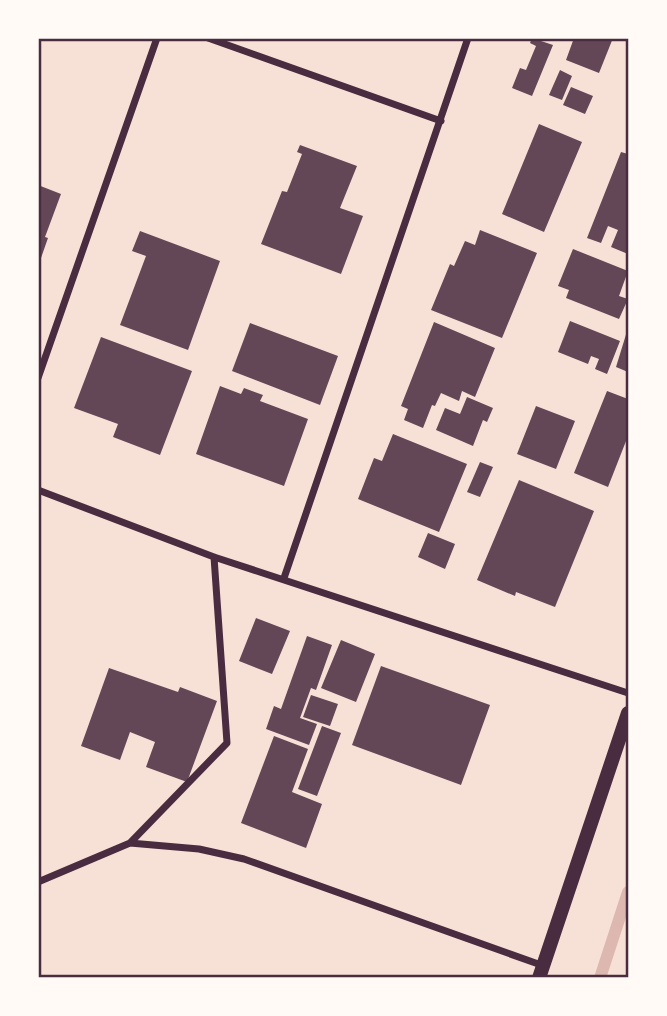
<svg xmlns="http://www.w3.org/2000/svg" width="667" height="1016" font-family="'Varela Round',sans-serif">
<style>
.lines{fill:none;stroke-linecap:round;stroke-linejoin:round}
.stream{stroke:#dcb8b0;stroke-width:12}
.building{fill:#644757}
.minor{stroke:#4a2c40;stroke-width:7}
.secondary{stroke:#4a2c40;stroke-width:14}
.neatline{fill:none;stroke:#4a2c40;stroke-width:2.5}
</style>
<rect width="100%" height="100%" fill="#f7e1d7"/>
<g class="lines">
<path class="stream" d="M 600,978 L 628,892"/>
</g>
<path class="building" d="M 532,38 L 553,45 L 532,96 L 512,88 L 520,68 L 526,70 L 536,46 L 530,43 Z
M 574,38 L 613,38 L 599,73 L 566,60 Z
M 560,70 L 572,76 L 562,100 L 549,95 Z
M 571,87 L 593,96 L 585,114 L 563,105 Z
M 539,124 L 582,142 L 544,232 L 502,214 Z
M 300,145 L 357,166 L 340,208 L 363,216 L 341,274 L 261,244 L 282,191 L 287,192 L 302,154 L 297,152 Z
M 621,152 L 628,154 L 628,254 L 611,247 L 618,230 L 608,226 L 601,243 L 587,238 Z
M 38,185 L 61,194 L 45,237 L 48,238 L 41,258 L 38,257 Z
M 480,230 L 537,253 L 502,338 L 431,310 L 450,264 L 454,266 L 465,241 L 475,245 Z
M 140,231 L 220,261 L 188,350 L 120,325 L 146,256 L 132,251 Z
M 573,249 L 628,271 L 619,296 L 628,299 L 619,319 L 566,298 L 569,290 L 558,286 Z
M 570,321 L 620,341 L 607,374 L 595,369 L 599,359 L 591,356 L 588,364 L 558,352 Z
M 434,322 L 495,348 L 475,397 L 462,391 L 459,401 L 441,393 L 435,406 L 432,405 L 423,428 L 404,420 L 408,409 L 401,406 Z
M 250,323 L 338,356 L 320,405 L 232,371 Z
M 628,328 L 628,372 L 616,367 Z
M 101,337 L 192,371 L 160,455 L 113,437 L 118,424 L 74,408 Z
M 220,386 L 241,394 L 244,388 L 263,395 L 260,401 L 308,419 L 284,486 L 196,454 Z
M 607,391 L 628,399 L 628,436 L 608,487 L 574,473 Z
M 467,397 L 493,408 L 487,422 L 483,420 L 473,446 L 436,430 L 445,408 L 460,414 Z
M 536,406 L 575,421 L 556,469 L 517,454 Z
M 393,434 L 467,464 L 439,532 L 358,499 L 374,458 L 382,461 Z
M 480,462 L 493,467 L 480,497 L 467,492 Z
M 519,480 L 594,511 L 555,607 L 516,592 L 515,596 L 477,580 Z
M 428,533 L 455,544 L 445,569 L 418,557 Z
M 256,618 L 290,631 L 272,674 L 239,661 Z
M 307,636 L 332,645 L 316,690 L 311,688 L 300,718 L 317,724 L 309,745 L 266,729 L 274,706 L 281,709 Z
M 341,640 L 375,654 L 356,702 L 321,688 Z
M 381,666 L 490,705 L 461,785 L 352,745 Z
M 109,668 L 178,692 L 180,687 L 217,701 L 187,782 L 146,767 L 155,742 L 130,732 L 120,760 L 81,746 Z
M 311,695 L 338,704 L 330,726 L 303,717 Z
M 322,726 L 341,733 L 317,796 L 298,789 Z
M 274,736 L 308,749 L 292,792 L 322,804 L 306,848 L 241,823 Z"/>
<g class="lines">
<path class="minor" d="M 208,38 L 441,121
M 38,378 L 157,38
M 38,490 L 214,557 L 628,693
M 284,578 L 468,38
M 130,843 L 227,743 L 214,557
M 38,882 L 130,843 L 199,849 L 244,859 L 544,966"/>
<path class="secondary" d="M 539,978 L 628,713"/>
</g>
<rect width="667" height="1016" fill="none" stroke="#fffaf5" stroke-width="80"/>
<rect x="40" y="40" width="587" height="936" class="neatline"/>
</svg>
